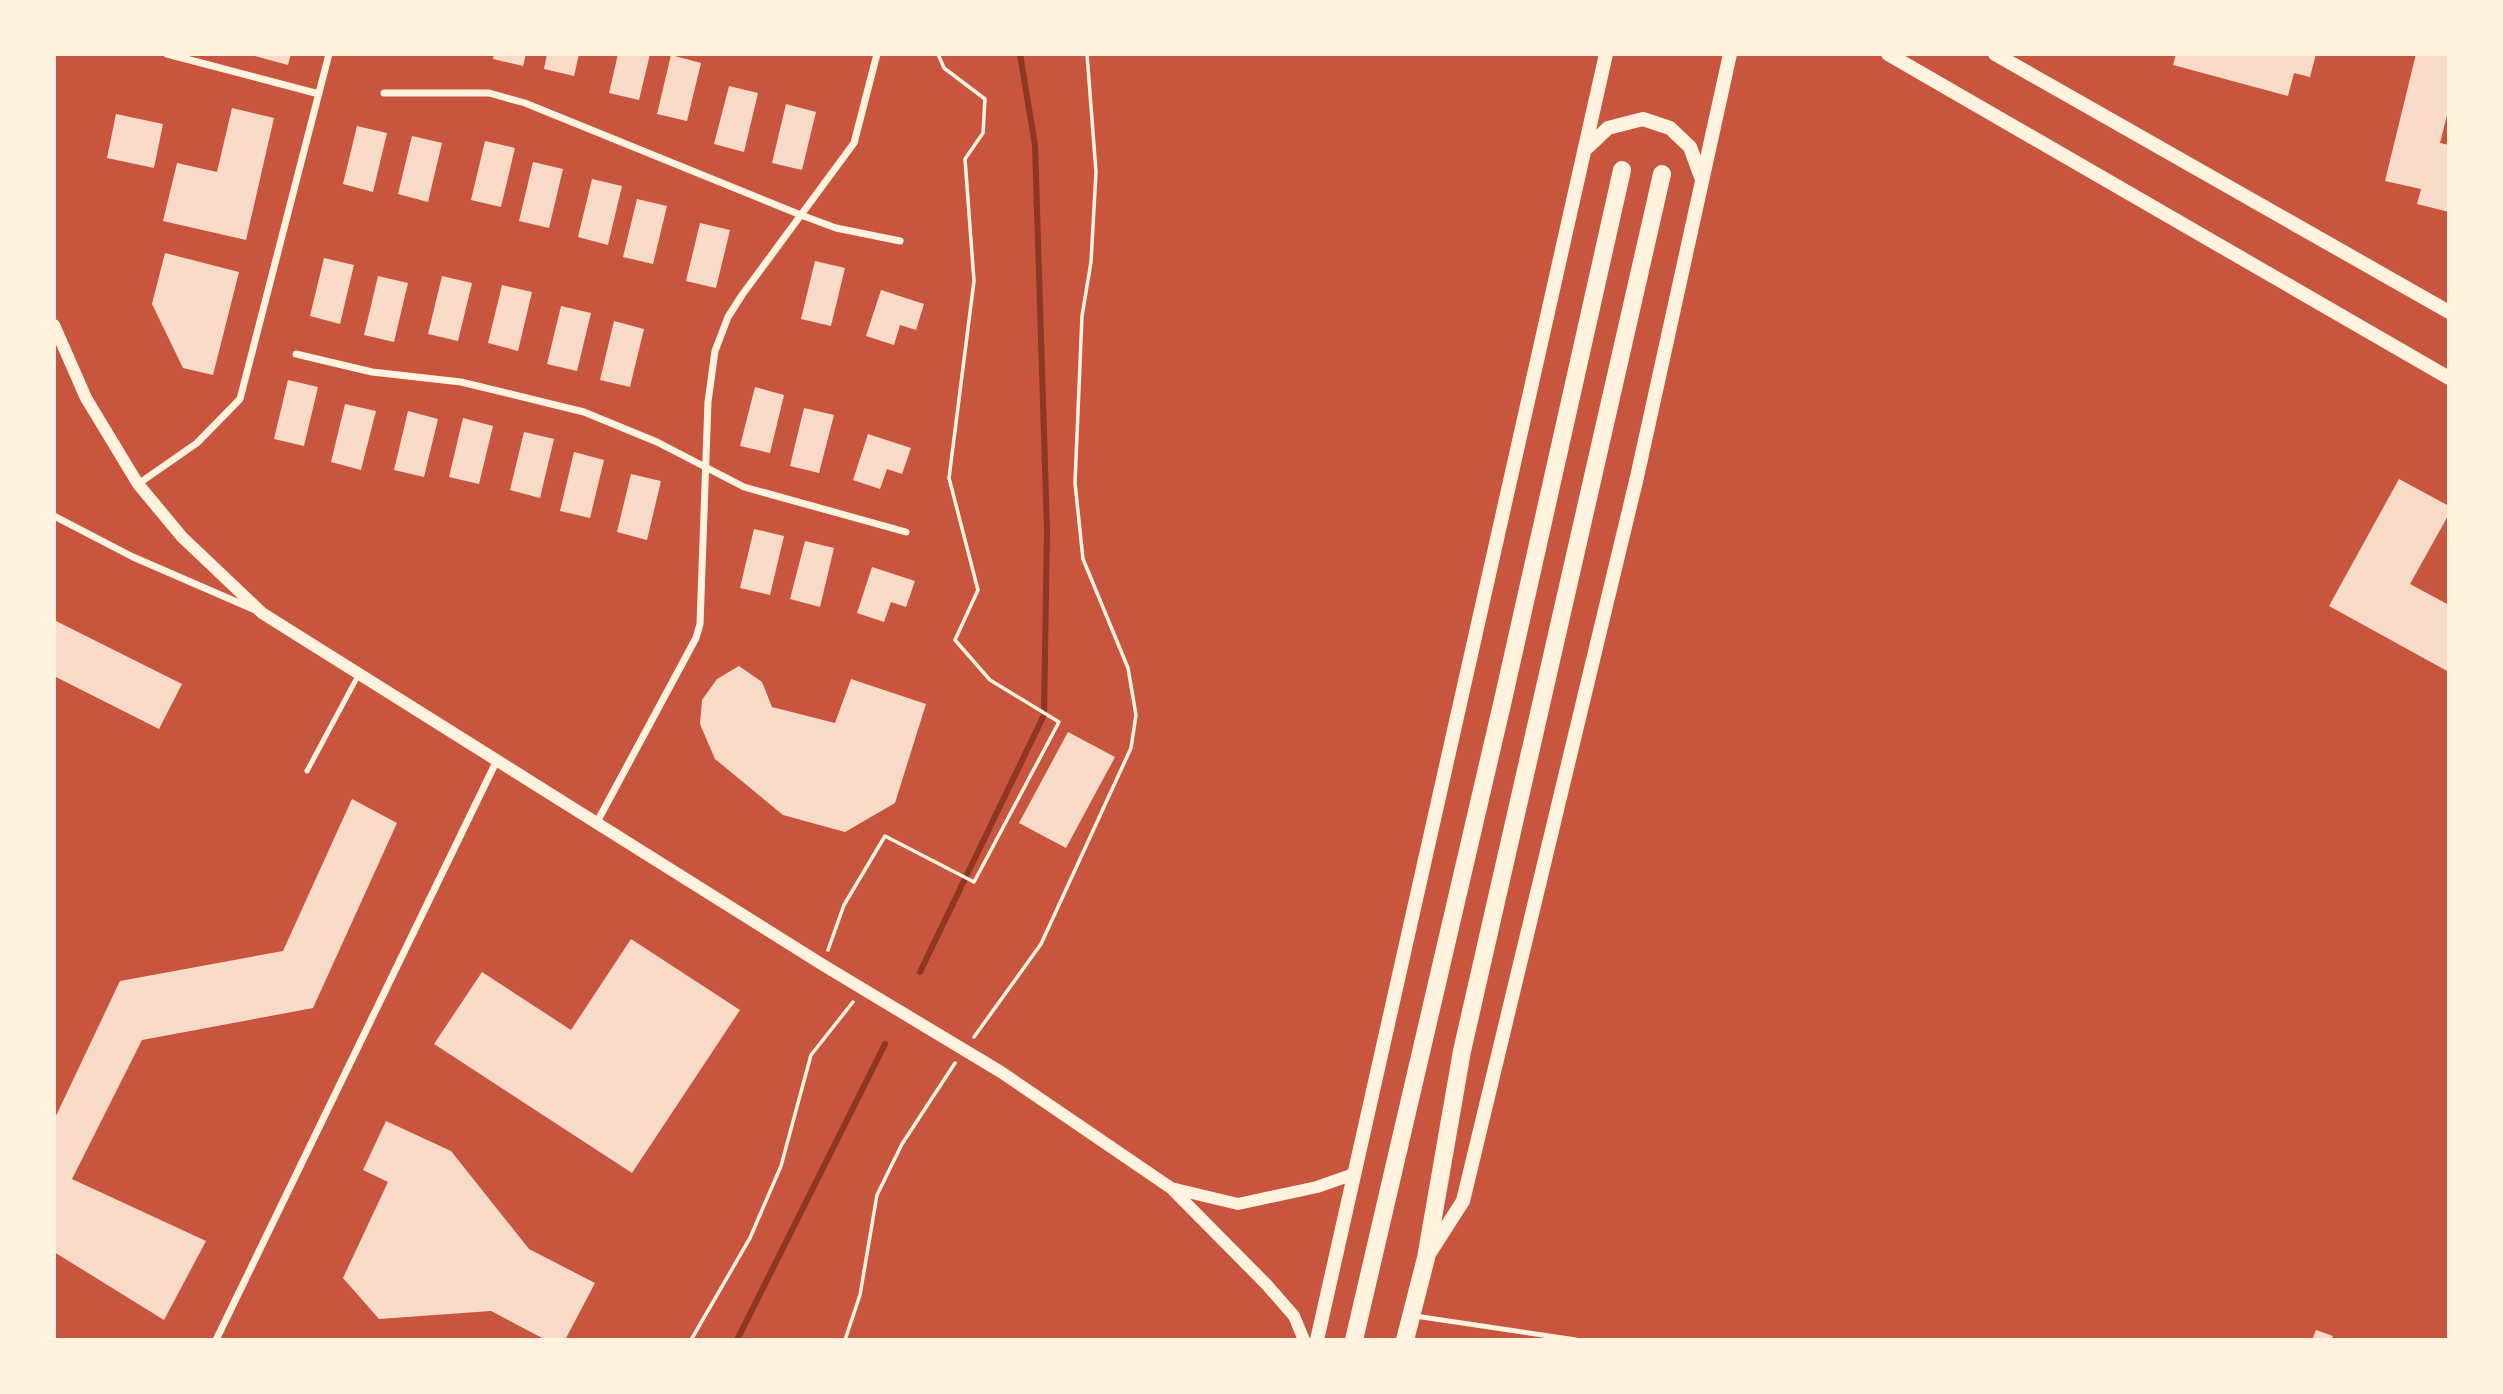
<svg xmlns="http://www.w3.org/2000/svg" width="2503" height="1394" font-family="Commissioner,sans-serif">
<style>
.lines{fill:none;stroke-linecap:round;stroke-linejoin:round}
.stream{stroke:#8f3625;stroke-width:6}
.building{fill:#f7dbc8}
.path{stroke:#fff3e0;stroke-width:3.5}
.service{stroke:#fff3e0;stroke-width:5}
.minor{stroke:#fff3e0;stroke-width:7}
.tertiary{stroke:#fff3e0;stroke-width:12}
.secondary{stroke:#fff3e0;stroke-width:14}
.trunk{stroke:#fff3e0;stroke-width:18}
</style>
<rect width="100%" height="100%" fill="#c8553d"/>
<g class="lines">
<path class="stream" d="M 920,972 L 1044,715 L 1047,530 L 1035,145 L 1020,54
M 737,1340 L 885,1044"/>
</g>
<path class="building" d="M 248,54 L 291,54 L 288,65 Z
M 494,54 L 526,54 L 523,66 L 493,59 Z
M 547,54 L 579,54 L 574,76 L 544,69 Z
M 618,54 L 650,54 L 639,100 L 609,93 Z
M 2176,54 L 2316,54 L 2310,77 L 2294,73 L 2288,96 L 2173,65 Z
M 2416,54 L 2449,54 L 2449,107 L 2440,143 L 2449,145 L 2449,212 L 2417,204 L 2421,189 L 2385,181 Z
M 671,55 L 701,63 L 687,121 L 657,114 Z
M 729,86 L 758,93 L 744,152 L 714,144 Z
M 786,104 L 816,112 L 802,170 L 772,163 Z
M 232,108 L 274,118 L 246,240 L 163,221 L 177,163 L 217,172 Z
M 116,114 L 163,124 L 154,168 L 107,158 Z
M 357,126 L 387,133 L 373,192 L 343,184 Z
M 412,136 L 442,143 L 428,202 L 398,194 Z
M 485,141 L 515,148 L 501,207 L 471,200 Z
M 533,162 L 563,169 L 549,228 L 519,221 Z
M 592,179 L 622,186 L 608,245 L 578,237 Z
M 637,199 L 667,206 L 653,264 L 623,257 Z
M 700,223 L 730,230 L 716,288 L 686,281 Z
M 165,253 L 239,272 L 213,375 L 183,368 L 152,304 Z
M 324,258 L 354,265 L 340,324 L 310,316 Z
M 815,261 L 845,268 L 831,326 L 801,319 Z
M 378,276 L 408,283 L 394,342 L 364,335 Z
M 442,276 L 472,283 L 458,341 L 428,334 Z
M 502,285 L 532,292 L 518,351 L 488,343 Z
M 881,290 L 924,304 L 916,330 L 900,325 L 894,345 L 866,336 Z
M 561,306 L 591,313 L 577,371 L 547,364 Z
M 614,321 L 644,329 L 630,387 L 600,380 Z
M 288,380 L 318,387 L 304,446 L 274,439 Z
M 755,387 L 784,395 L 770,453 L 740,446 Z
M 345,404 L 376,411 L 361,470 L 331,462 Z
M 804,408 L 834,415 L 819,473 L 790,466 Z
M 408,411 L 438,419 L 424,477 L 394,470 Z
M 463,418 L 493,426 L 479,484 L 449,477 Z
M 524,432 L 554,439 L 540,498 L 510,490 Z
M 868,434 L 911,448 L 902,474 L 887,469 L 880,489 L 853,480 Z
M 574,452 L 604,460 L 590,518 L 560,511 Z
M 631,474 L 661,481 L 647,540 L 617,532 Z
M 2399,479 L 2449,506 L 2449,514 L 2410,584 L 2449,605 L 2449,672 L 2329,606 Z
M 754,529 L 784,536 L 770,595 L 740,588 Z
M 805,541 L 834,548 L 820,607 L 790,599 Z
M 872,567 L 915,581 L 906,607 L 891,602 L 884,622 L 857,613 Z
M 54,620 L 182,684 L 159,729 L 54,676 Z
M 739,666 L 762,682 L 772,707 L 835,723 L 851,679 L 926,704 L 895,803 L 845,832 L 783,815 L 715,759 L 700,724 L 702,700 L 717,679 Z
M 1068,732 L 1115,757 L 1066,848 L 1019,823 Z
M 352,799 L 397,823 L 313,1008 L 142,1040 L 72,1179 L 206,1241 L 164,1320 L 54,1252 L 54,1120 L 120,981 L 283,951 Z
M 631,939 L 740,1010 L 632,1173 L 434,1044 L 482,972 L 571,1030 Z
M 386,1121 L 451,1151 L 529,1249 L 595,1283 L 565,1340 L 546,1340 L 491,1311 L 379,1319 L 343,1278 L 388,1182 L 363,1170 Z
M 2316,1330 L 2333,1336 L 2331,1340 L 2312,1340 Z"/>
<g class="lines">
<path class="path" d="M 828,950 L 844,905 L 885,836 L 974,882 L 1059,722 L 990,680 L 955,640 L 978,590 L 949,478 L 974,281 L 965,159 L 983,133 L 985,99 L 944,68 L 938,54
M 974,1037 L 1041,944 L 1131,748 L 1136,715 L 1128,668 L 1083,559 L 1075,483 L 1082,316 L 1091,262 L 1096,172 L 1087,54
M 691,1340 L 750,1238 L 781,1166 L 811,1055 L 853,1002
M 845,1340 L 860,1295 L 877,1195 L 902,1144 L 955,1063"/>
<path class="service" d="M 307,771 L 359,674
M 1415,1316 L 1576,1340"/>
<path class="minor" d="M 167,54 L 319,94
M 384,93 L 489,93 L 525,103 L 801,215 L 836,228 L 900,241
M 296,354 L 372,372 L 461,382 L 584,412 L 657,442 L 744,487 L 906,532
M 138,484 L 197,443 L 240,399 L 329,54
M 54,516 L 133,557 L 253,609
M 597,822 L 696,638 L 700,624 L 708,402 L 715,351 L 728,317 L 742,295 L 854,143 L 877,54
M 216,1340 L 497,760"/>
<path class="tertiary" d="M 54,325 L 86,398 L 138,484 L 182,537 L 262,613 L 823,965 L 1001,1072 L 1171,1188 L 1267,1285 L 1294,1316 L 1304,1340
M 1171,1188 L 1238,1204 L 1317,1187 L 1354,1174"/>
<path class="secondary" d="M 1888,54 L 2449,378
M 1995,54 L 2449,312
M 1588,147 L 1608,128 L 1643,119 L 1670,128 L 1690,147 L 1701,177
M 1429,1254 L 1463,1201 L 1637,477 L 1730,54
M 1317,1340 L 1606,54"/>
<path class="trunk" d="M 1354,1340 L 1503,700 L 1622,170
M 1405,1340 L 1426,1258 L 1462,1051 L 1662,174"/>
</g>
<rect width="2503" height="1394" fill="none" stroke="#fff3e0" stroke-width="112"/>
</svg>
